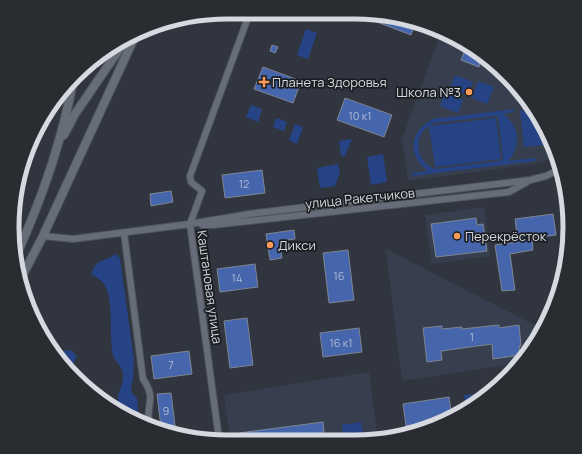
<svg xmlns="http://www.w3.org/2000/svg" width="582" height="454" font-family="Manrope,sans-serif">
<style>
.built{fill:#373f4e}
.green{fill:#264385;fill-rule:evenodd}
.building{fill:#4566ad;stroke:#7f8591}
.lines{fill:none;stroke-linecap:round;stroke-linejoin:round}
.street-casing{stroke:#4d525a;stroke-width:8}
.secondary-casing{stroke:#4d525a;stroke-width:10}
.street{stroke:#676d78;stroke-width:6}
.secondary{stroke:#676d78;stroke-width:8}
.poi-dot{fill:#fe9c57;stroke:#1a1d21;stroke-width:1.5}
.labels{text-anchor:middle;stroke-width:3.5;stroke-linejoin:round;paint-order:stroke}
.number-label{font-size:11px;fill:#b2bcd2}
.poi-label{font-size:13px;fill:#d6d9df;stroke:#1a1d21;text-anchor:start}
.street-label{font-size:13px;fill:#d6d9df;stroke:#1a1d21}
.rim{fill:none;stroke:#d6d9df;stroke-width:5}
</style>
<rect width="100%" height="100%" fill="#30353f"/>
<path class="built" d="M 441,33 L 497,65 L 541,119 L 553,154 L 551,159 L 542,163 L 408,181 L 402,139 Z
M 484,207 L 490,256 L 432,264 L 425,215 Z
M 386,249 L 540,328 L 526,358 L 519,363 L 402,381 Z
M 369,372 L 378,440 L 369,442 L 230,439 L 224,395 Z"/>
<path class="green" d="M 306,29 L 317,33 L 308,59 L 297,55 Z
M 455,75 L 473,82 L 468,95 L 450,88 Z
M 478,81 L 494,87 L 487,104 L 472,98 Z
M 445,93 L 463,100 L 458,113 L 440,106 Z
M 251,105 L 262,109 L 258,122 L 246,117 Z
M 514,109 L 514,112 L 503,114 C 519,125 522,146 508,161 L 535,158 L 535,161 L 412,176 L 412,173 L 428,171 C 406,155 410,131 433,119 ZM 495,116 L 498,117 L 503,159 L 499,161 L 435,169 C 416,162 412,137 429,126 L 435,167 L 501,159 L 496,118 L 430,126 L 434,123 Z
M 533,109 L 542,121 L 545,145 L 524,147 L 520,111 Z
M 276,118 L 287,122 L 284,131 L 273,127 Z
M 295,124 L 303,127 L 297,144 L 289,140 Z
M 352,139 L 345,156 L 341,156 L 339,141 Z
M 383,154 L 387,182 L 371,185 L 367,157 Z
M 338,164 L 340,172 L 335,186 L 320,188 L 317,168 Z
M 115,254 L 120,258 L 134,360 L 133,380 L 131,386 L 132,393 L 137,398 L 139,419 L 119,410 C 119,406 118,402 118,398 C 119,389 124,384 123,374 C 123,367 115,362 113,355 C 108,337 116,294 101,281 C 98,278 94,276 91,274 C 99,255 103,264 115,254 Z
M 65,350 L 72,351 L 77,356 L 71,368 L 71,373 L 60,359 Z
M 474,394 L 475,402 L 465,403 L 464,395 Z
M 361,422 L 364,441 L 344,441 L 342,425 Z"/>
<path class="building" d="M 351,12 L 369,12 L 416,22 L 411,35 Z
M 272,45 L 278,47 L 275,53 L 270,51 Z
M 466,48 L 482,57 L 479,67 L 461,60 Z
M 494,64 L 497,65 L 506,77 L 492,72 Z
M 263,67 L 301,81 L 293,103 L 254,89 Z
M 345,98 L 392,115 L 384,137 L 337,120 Z
M 262,170 L 265,193 L 225,198 L 222,175 Z
M 171,191 L 173,202 L 151,206 L 150,194 Z
M 553,214 L 556,235 L 532,238 L 533,250 L 510,254 L 515,290 L 502,291 L 495,245 L 518,242 L 515,219 Z
M 476,218 L 477,225 L 483,224 L 487,251 L 436,257 L 431,224 Z
M 294,230 L 295,239 L 279,241 L 282,258 L 270,260 L 266,234 Z
M 348,250 L 354,300 L 329,303 L 323,253 Z
M 255,264 L 258,287 L 220,292 L 217,269 Z
M 247,318 L 253,365 L 230,368 L 224,321 Z
M 499,325 L 499,328 L 519,325 L 521,346 L 519,346 L 520,355 L 493,359 L 492,344 L 441,351 L 442,360 L 427,362 L 423,328 L 442,326 L 442,329 L 462,327 L 462,329 Z
M 359,328 L 362,352 L 323,357 L 320,333 Z
M 189,351 L 192,374 L 154,379 L 151,356 Z
M 171,393 L 176,434 L 161,428 L 157,394 Z
M 449,397 L 452,418 L 406,426 L 403,404 Z
M 323,422 L 325,441 L 240,439 L 239,433 Z"/>
<g class="lines">
<defs>
<path id="street" d="M 202,225 L 213,225 L 509,192 L 527,182
M 124,233 L 143,379 C 157,400 146,402 149,423
M 43,236 L 73,239 L 190,224 L 249,214 L 530,180 L 546,176 L 558,170
M 219,439 L 190,224 L 202,191 L 191,182 L 190,176 L 250,12"/>
<path id="secondary" d="M 64,135 L 75,114 L 127,38
M 16,256 C 42,199 63,138 74,76
M 19,282 L 43,236 L 136,34"/>
</defs>
<use href="#street" class="street-casing"/>
<use href="#secondary" class="secondary-casing"/>
<use href="#street" class="street"/>
<use href="#secondary" class="secondary"/>
</g>
<g class="poi-dot">
<path d="M262 76h4v4h4v4h-4v4h-4v-4h-4v-4h4z"/>
<circle cx="469" cy="92" r="4"/>
<circle cx="457" cy="236" r="4"/>
<circle cx="270" cy="245" r="4"/>
</g>
<g class="labels">
<g class="number-label">
<text x="360" y="120">10 к1</text>
<text x="244" y="188">12</text>
<text x="339" y="280">16</text>
<text x="237" y="282">14</text>
<text x="472" y="341">1</text>
<text x="341" y="347">16 к1</text>
<text x="171" y="369">7</text>
<text x="166" y="415">9</text>
</g>
<g class="poi-label">
<text x="272" y="87">Планета Здоровья</text>
<text x="461" y="97" text-anchor="end">Школа №3</text>
<text x="465" y="241">Перекрёсток</text>
<text x="278" y="250">Дикси</text>
</g>
<g class="street-label">
<text transform="translate(360 198) rotate(-6)" y="5">улица Ракетчиков</text>
<text transform="translate(210 287) rotate(82)" y="5">Каштановая улица</text>
</g>
</g>
<path d="M0 0H582V454H0ZM227 19H355A208 208 0 0 1 563 227V227A208 208 0 0 1 355 435H227A208 208 0 0 1 19 227V227A208 208 0 0 1 227 19Z" fill="#292c30" fill-rule="evenodd"/>
<path class="rim" d="M227 19H355A208 208 0 0 1 563 227V227A208 208 0 0 1 355 435H227A208 208 0 0 1 19 227V227A208 208 0 0 1 227 19Z"/>
</svg>
